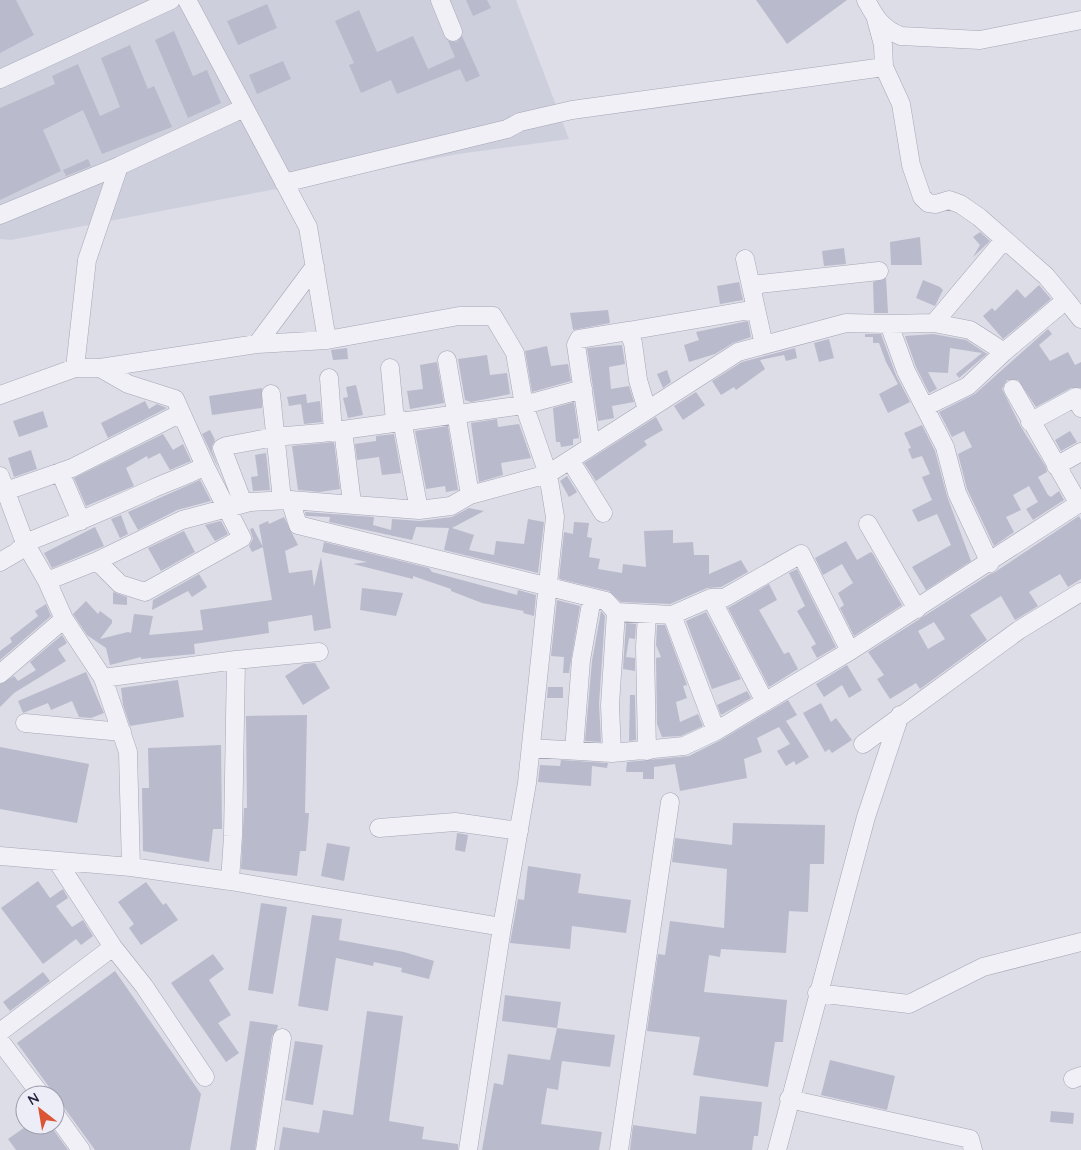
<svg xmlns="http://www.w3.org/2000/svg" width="1081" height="1150" viewBox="0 0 1081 1150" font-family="Quicksand,sans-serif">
<rect width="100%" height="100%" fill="#dddde8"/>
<path fill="#cecfdd" d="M0,0H516L569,139L458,154L11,240L0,239Z"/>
<path fill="#b9bacb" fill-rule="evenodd" d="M0,0H16L34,35L0,53Z
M466,0H487L491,8L473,16Z
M756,0H847L787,44Z
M267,4L277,28L238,45L227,21Z
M359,10L377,52L413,36L428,69L455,57L448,41L457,42L462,36L480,76L466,82L460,69L397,94L391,80L361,93L349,65L354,63L335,21Z
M174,31L193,76L207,70L221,103L188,118L155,40Z
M130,45L148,89L154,86L172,127L102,154L83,110L43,130L61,171L0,200V108L55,84L52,76L78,64L100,116L120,107L101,58Z
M283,61L291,79L257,94L249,75Z
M88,159L91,166L66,176L63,170Z
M980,232L990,241L973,257L980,245L973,237Z
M920,237L922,265H891L890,242Z
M844,248L846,264L824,266L822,251Z
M886,278L888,313H874L873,282Z
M923,280L940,287L943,290L935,306L916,298Z
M739,282L743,300L720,304L717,286Z
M1039,285L1051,299L1003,339L983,316L992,308L995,311L1017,289L1025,298Z
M608,310L610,323L573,330L570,313Z
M748,321L751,337L733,343L715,354L689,362L684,345L699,340L696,332Z
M1048,329L1052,334L1039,345L1050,361L1068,352L1075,365L1081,362V388H1071L1036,407L1018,380H1007L1002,389L1021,427L1046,467L1047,472L1038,477L1048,495L1051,497L1059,491L1064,500L1033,520L1026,509L1038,502L1029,486L1013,495L1021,510L1006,517L1014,532L994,546L967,489L958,454L972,447L964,431L952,437L939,412L975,394Z
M865,334H881L896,375L910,402L888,413L879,394L898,384L886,362L879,343H873V337H865Z
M933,334L966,340L987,354L959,378L956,374L982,353L950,348L948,373L928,372L937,389L929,393L916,367L905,336Z
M829,339L834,358L819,362L814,343Z
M622,345L625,364L609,367L611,389L629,386L634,402L612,406L614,418L598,421L587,348Z
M547,346L551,366L568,364L571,381L532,392L525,351Z
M347,348L348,359L333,360L331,350Z
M795,348L797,358L786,361L784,355L760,360L765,369L736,390L734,387L721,395L712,381L742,362Z
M487,355L490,375L507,373L510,394L471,402L465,400L458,359Z
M437,362L444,403L410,409L407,391L423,389L420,365Z
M667,370L671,382L663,388L657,374Z
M356,385L363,415L348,418L343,398L348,397L346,387Z
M262,388V408L212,415L209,396Z
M696,392L705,405L683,420L674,406Z
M306,394L307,403L320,401L322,422L304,424L301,404L289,406L287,397Z
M145,401L149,409L157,404L167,408L108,438L101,423Z
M574,402L579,438L573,439V445L561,447L560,442H556L553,408Z
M43,411L48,427L19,437L13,421Z
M656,417L663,430L644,441L647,445L596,481L584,463Z
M497,419L498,427L519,424L531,458L501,463L503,475L479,482L471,423Z
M922,425L935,451L947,496L971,561L926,590L912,567L951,545L937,514L918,522L912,510L932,500L922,477L930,474L922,456L912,459L908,449L911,448L904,433Z
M448,426L458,490L446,492L445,486L426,489L415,431Z
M210,430L215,440L212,446V451L219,470L202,434Z
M1070,431L1077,442L1061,451L1055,440Z
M163,434L173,450L183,444L191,461L170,470L160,453L148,459L147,456L126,468L134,486L86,506L74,478Z
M394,434L401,473L382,475L379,457L357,460L355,444L376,441V436Z
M334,442L340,489L320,492L298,490L292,446Z
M31,450L37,469L14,477L8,458Z
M266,453L270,490L253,491L251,477L258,476L255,455Z
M567,476L577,492L569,497L560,481Z
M200,480L211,501L177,510L138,530L128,512Z
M469,508L484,511L452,528L474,535L469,550L494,555L496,541L524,544L528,519L544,522L538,573L444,550L449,528L416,527L412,540L329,522L330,517L306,516L305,512L374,517L373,525L391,530L392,519L420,521L452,517Z
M121,515L128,534L120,538L111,519Z
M1079,516L1081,520V579L1068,587L1060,574L1029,592L1038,606L1015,620L1001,596L970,615L987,640L920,689L916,683L890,699L877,679L884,675L868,652L990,574L995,572ZM934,622L945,639L928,649L918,631Z
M284,517L298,545L285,551L289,573L312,570L314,587L321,557L331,628L314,631L312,615L268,622L269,633L194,644L195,654L141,659V657L110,665L106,648L87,635L73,614L86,601L98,614L100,611L112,620V623L100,639L128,632L131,633L134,614L153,616L149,635L203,630L200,610L272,600L259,525L268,521L269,524Z
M221,521L228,534L215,541L205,525Z
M574,522L589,523L587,537L592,538L589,557L600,559L598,569L622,573L623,564L646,567L644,531L673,530V543L693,542L694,555H709V574L741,560L748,572L721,587L707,588L670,604L621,602L609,591L559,579L564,532L573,534Z
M95,527L104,546L52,568L44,553Z
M253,528L263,547L252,552L249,546L253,539L250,529Z
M184,531L195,552L161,571L148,548Z
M846,541L857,560L871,552L873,554L902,605L854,636L840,608L844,605L838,593L853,583L842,564L823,575L815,558Z
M324,542L429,568L432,572L517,595L518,590L536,595L534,616L523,613L524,611L482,603L451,591V589L413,576V579L353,564L367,562L322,552Z
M797,569L836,647L817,658L811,647L816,644L797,611L805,606L789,573Z
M199,574L207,587L192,597L188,591L152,610L153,600Z
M769,584L777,600L759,610L784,654L789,652L798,669L769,687L728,608Z
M362,588L403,593L396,616L360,610Z
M113,592L127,597V605L113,604Z
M557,600L580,606L569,673H563L564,657L551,656Z
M46,604L51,616L0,660V651L12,642L10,638L38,616L35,611Z
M601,611L605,616L599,704L601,742L585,741L592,661Z
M706,612L741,679L712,689L686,621Z
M626,623L636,624L635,639L629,638L626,657L635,658V671L623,669Z
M657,625H665L687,685L683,686L687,698L676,702L680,722L698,714L703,726L681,736L662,737L657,724L656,658L661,657L656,645Z
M62,635L67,643L58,649L66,661L14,693L0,707V684L14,676L18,681L36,670L30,662Z
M315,663L330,688L303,705L285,676L304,664Z
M847,665L862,690L849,698L842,685L824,697L816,684Z
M86,672L104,713L91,718L79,717L72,701L51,710L48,703L23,713L18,701Z
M178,680L184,717L130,726L123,705L121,688Z
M548,687H563V698H547Z
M747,691L751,698L721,715L717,705Z
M630,695H635L636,740L629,741Z
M788,700L797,715L786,721L809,757L796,765L794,761L786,766L777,751L790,744L779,727L757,738L762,752L744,759L747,778L680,791L675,764L654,767V779H643V772H626L627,762L689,756L721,740Z
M821,703L831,722L836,718L852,740L832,753L829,749L825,752L803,713Z
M307,715L305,813H309L306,851H300L297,876L241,869L244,808H247L246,716Z
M221,745L222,829H213L209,862L143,851L142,788H149L148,748Z
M0,747L89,764L77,823L0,809Z
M561,760L608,763L607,768L592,766L591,786L538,782L540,765L560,766Z
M733,823L825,825L824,864H810L808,912L789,911L786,953L721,949L720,957L709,955L704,992L787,1000L783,1042H775L768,1087L693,1075L700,1037L647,1031L658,954L665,955L670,921L724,928L727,869L672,862L675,838L732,845Z
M457,833L468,835L465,852L455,850Z
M327,843L350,847L344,881L321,876Z
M528,866L581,874L578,893L631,900L626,933L572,926L570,949L510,943L518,899L524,900Z
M38,881L50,898L63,889L68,898L56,906L72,927L83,920L93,936L81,945L76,939L43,964L1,908Z
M146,882L163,905L166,903L178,920L141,945L129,928L134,924L118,902Z
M261,903L287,907L273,994L248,990Z
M312,915L342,919L339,940L404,952L434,961L429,979L401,972L402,968L374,962L373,966L336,958L328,1011L298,1006Z
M213,954L224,969L209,980L231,1015L218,1023L239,1053L226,1062L171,983Z
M115,971L201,1094L190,1150H95L17,1043Z
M43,972L50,981L10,1011L3,1002Z
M505,995L561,1002L557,1028L502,1021Z
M367,1011L403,1016L389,1121L424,1127L422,1139L458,1144V1150H279L283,1127L319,1133L323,1110L353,1115Z
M250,1021L278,1025L277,1029L272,1036L255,1150H230Z
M557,1028L615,1035L610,1067L562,1061L558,1090L547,1088L541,1124L602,1132L599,1150H482L494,1083L503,1085L508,1054L550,1060Z
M295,1041L323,1045L313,1105L285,1100Z
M830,1060L895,1076L887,1110L821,1095Z
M700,1096L762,1102L758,1136H754L752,1150H630L633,1125L696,1134Z
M1051,1111L1074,1113L1073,1124L1050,1122Z
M28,1125H50L68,1150H16L8,1139Z"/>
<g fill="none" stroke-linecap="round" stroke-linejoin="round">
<defs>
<path id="minor" d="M187,0L308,227L327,340
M440,0L453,32
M866,0C875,17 882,29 901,36L980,40L1081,20
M876,19L883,45L884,67L901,104L911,165L922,197L928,203L936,204L949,200L960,204L979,217L1046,276L1066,300
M0,79L171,0
M284,183L507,129L520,122L572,110L884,67
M0,215L119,166L244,108
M745,259L764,345
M751,285L879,271
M934,323L1004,240
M889,324L906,371L945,447L957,493L990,563
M628,331L756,309
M257,344L315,266
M447,360L470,495
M75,368L87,260L119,166
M390,368L395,421
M329,378L333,431
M1013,389L1079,504
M271,394L282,500
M0,395L75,368H100L257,344L327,340L459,316H493L515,353L524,405L548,474L555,517L527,783L502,927L468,1150
M925,407L968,386L1004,352
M402,420L419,510
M1030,422L1076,397L1081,408
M343,430L352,503
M591,446L576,345L579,339L628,331L633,343L638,380L647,410
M570,460L603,513
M1056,466L1081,452
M60,472L81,521
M0,476L25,543L47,581L64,619L103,678L236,660L319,652
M6,491L72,468L181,413
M290,500L298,525L606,601L616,612L672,615L711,598H724L801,554L850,651
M243,503L222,448L226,446L274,437L321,433L524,405L583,389
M868,524L917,609
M97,561L120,584L145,592L242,538L205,466L175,399L128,384L100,368
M0,562L17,552L25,543C68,526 111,508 152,489C170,481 188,475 205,466
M47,581L97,561L182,520L250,502L290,500L419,510L451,506L470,495L548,474L738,352L846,323L889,324L934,323L970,330L1004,352L1066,300L1081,319
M711,598L765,702
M672,615L716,731
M0,674L64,619
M103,678L128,752L131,867
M25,723L122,732
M863,744L1019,630L1081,592
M531,748L612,753L684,746L716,731L850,651L1081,502
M574,750L581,660L592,598
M647,751L645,647L647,615
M612,753L610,705L616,612
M379,828L455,822L519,831
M0,856L131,867L230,881L502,927
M57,861L113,947L144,986L205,1077
M230,881L233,836L236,660
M817,993L909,1004L983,967L1081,942
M0,1032L113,947
M0,1041L41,1095
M1073,1079L1081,1076
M789,1099L970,1139L973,1150
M55,1114L81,1150
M265,1150L282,1038
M619,1150L670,802
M777,1150L866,817L900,715"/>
</defs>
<use href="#minor" stroke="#a6a6b6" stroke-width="19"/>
<use href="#minor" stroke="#f0f0f6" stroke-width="18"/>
</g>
<g transform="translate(40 1110) rotate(329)"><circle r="24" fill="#ecedf6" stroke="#9c9dad"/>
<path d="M0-4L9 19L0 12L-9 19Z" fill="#db5434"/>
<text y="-8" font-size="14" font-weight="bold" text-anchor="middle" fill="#252540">N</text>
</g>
</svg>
